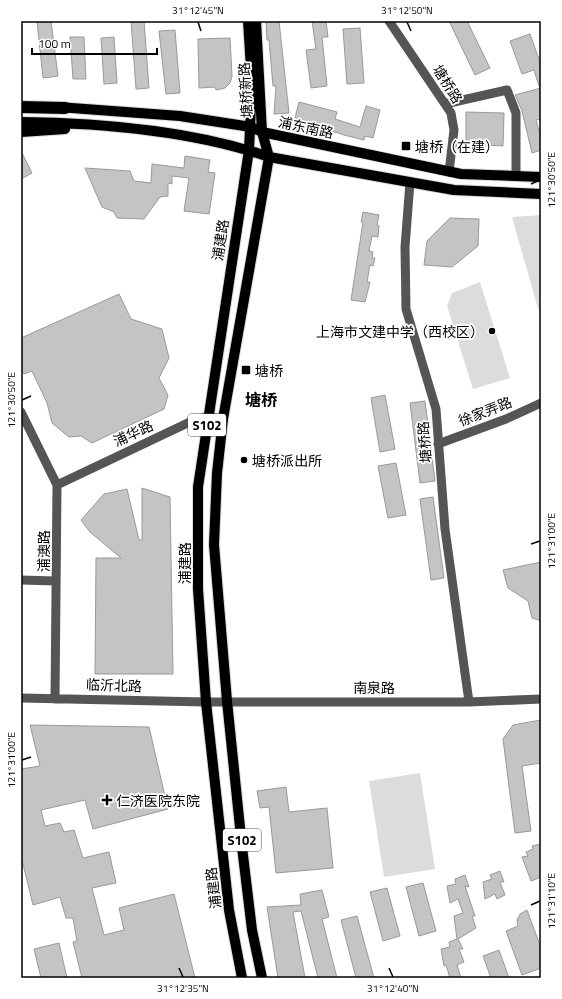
<svg xmlns="http://www.w3.org/2000/svg" width="562" height="999" viewBox="0 0 562 999" font-family="'Titillium Web','Noto Sans SC',sans-serif">
<rect width="100%" height="100%" fill="#fff"/>
<path fill="#dcdcdc" d="M541,215V319L512,217Z
M480,282L510,378L473,389L447,306L452,293Z
M420,773L435,869L384,877L369,781Z"/>
<path fill="#c4c4c4" stroke="#999" d="M37,21H51L58,76L43,78Z
M131,21H144L149,88L136,89Z
M266,21H279L289,113L274,114L276,86H273L269,40H267Z
M312,21H326L328,37H322L327,86L311,88L306,50L316,49Z
M449,21H467L490,68L475,75Z
M360,28L364,83L347,84L343,29Z
M175,30L180,93L166,94L159,31Z
M530,34L541,65V86H539L534,70L522,74L510,41Z
M70,37H84L86,79H73Z
M114,37L117,83L104,84L101,38Z
M230,38L232,76L230,83L225,88L216,90L215,87L199,88L198,39Z
M541,88V119L536,120L541,138V150L532,153L522,111L515,95Z
M299,102L337,112L335,119L360,127L366,106L380,110L373,138L365,136L364,140L344,135L319,127L320,125L295,118Z
M466,112L504,113L503,146L466,144Z
M21,151L32,173L21,179Z
M185,156L210,160L208,172L215,173L209,214L184,211L189,178L172,176V184L168,183V196L160,197L144,219L117,218L114,212L102,207L85,168L130,171L134,181L151,183L152,164L184,168Z
M363,212L379,215L377,225L379,226L378,237L372,236L369,251L373,252L372,258H375L373,266L370,265L367,282H370L365,302L351,300L363,222H361Z
M450,218L479,219L478,246L452,267L424,265L427,241Z
M119,294L131,319L162,329L169,358L159,378L168,395L164,409L92,443L81,436L69,437L52,423L47,403L32,371L24,374L21,368V338Z
M385,395L395,449L380,452L371,398Z
M425,401L435,481L420,483L410,403Z
M396,463L406,515L388,518L378,466Z
M142,488L170,497L173,674H95L96,558H121L90,532L81,520L104,494L127,489L139,540H142Z
M433,497L444,578L431,580L420,499Z
M541,562V621L532,618L528,601L508,588L503,570Z
M541,720V763L522,766L531,831L515,833L503,739L513,725Z
M30,725L149,727L168,809L93,829L85,800L41,810L45,826L60,823L64,832L74,830L83,858L109,852L116,883L92,888L104,935L124,930L119,908L174,894L195,978H82L73,942L77,941L73,918H66L60,897L33,905L21,856V769L40,766Z
M286,787L289,812L327,808L333,868L276,873L269,807L260,808L257,791Z
M541,844V877L531,881L522,857L528,856L526,852L533,849L532,846Z
M500,871L504,882H500L505,895L497,899L495,894L485,899L483,882L492,879L490,875Z
M465,875L469,887L465,886L475,916H472L476,928L458,939L463,949H459L464,962L457,965L461,978H450L446,965L444,966L441,949L450,947L449,942L457,939L454,916L463,913L458,899L450,903L447,886L456,884L455,879Z
M423,883L436,931L419,936L406,887Z
M387,888L400,936L383,941L370,892Z
M322,890L329,917L322,919L337,978H318L301,911L293,912L305,978H278L267,907L301,905L300,894Z
M527,910L541,948V968L522,975L506,931L518,926L517,920L520,914Z
M357,916L374,978H356L341,920Z
M59,943L67,978H41L34,949Z
M499,950L509,978H491L483,956Z"/>
<g fill="none" stroke-linecap="round" stroke-linejoin="round">
<defs>
<path id="major" d="M256,21L262,132L269,157L223,419L217,473L214,545L227,701L242,847L252,930L262,978
M58,107L180,116L251,127L262,132L461,174L541,177
M21,122C100,123 194,131 269,157L454,190L541,194
M21,132L65,129
M242,978L229,910L206,702L198,589V487L249,150L252,85L248,21"/>
<path id="highway" d="M21,107L65,108"/>
</defs>
<use href="#major" stroke="#dbdbdb" stroke-width="12"/>
<use href="#highway" stroke="#dbdbdb" stroke-width="14"/>
<path stroke="#555" stroke-width="9" d="M389,21L451,113L454,130L449,172
M445,104L507,90L516,113V176
M410,182L405,247L406,309L436,409L445,529L469,702
M21,412L57,485L55,699
M438,444L506,419L541,403
M57,485L194,420L208,417L223,419
M21,580L56,581
M21,698L206,702H469L541,699"/>
<use href="#major" stroke="#000" stroke-width="10"/>
<use href="#highway" stroke="#000" stroke-width="12"/>
</g>
<path fill="none" stroke="#000" stroke-width="1.5" d="M198,22L201,31M407,22L411,31M531,184L540,180M22,400L31,396M531,544L540,541M22,760L31,757M531,905L540,901M179,968L183,977M389,968L393,977"/>
<g fill="#000" stroke="#fff" stroke-width="1.5">
<rect x="401" y="141" width="10" height="10" rx="2"/>
<circle cx="492" cy="331" r="4"/>
<rect x="241" y="365" width="10" height="10" rx="2"/>
<circle cx="244" cy="460" r="4"/>
<path d="M105 794h4v4h4v4h-4v4h-4v-4h-4v-4h4z"/>
</g>
<g text-anchor="middle" dominant-baseline="central" stroke-width="3.5" stroke-linejoin="round" paint-order="stroke">
<g fill="#fff" stroke="#4c4c4c" stroke-width="1">
<rect x="188" y="414" width="38" height="22" rx="3"/>
<rect x="223" y="829" width="38" height="22" rx="3"/>
</g>
<g font-size="13" font-weight="bold" fill="#000">
<text x="207" y="425">S102</text>
<text x="242" y="840">S102</text>
</g>
<g font-size="14" fill="#000" stroke="#fff">
<text transform="translate(448 84) rotate(58)">塘桥路</text>
<text transform="translate(245 90) rotate(-93)">塘桥新路</text>
<text transform="translate(306 127) rotate(12)">浦东南路</text>
<text transform="translate(220 240) rotate(-81)">浦建路</text>
<text transform="translate(485 411) rotate(-21)">徐家弄路</text>
<text transform="translate(133 433) rotate(-25)">浦华路</text>
<text transform="translate(424 442) rotate(-94)">塘桥路</text>
<text transform="translate(43 551) rotate(-90)">浦澳路</text>
<text transform="translate(184 563) rotate(-90)">浦建路</text>
<text transform="translate(114 685) rotate(2)">临沂北路</text>
<text x="374" y="687">南泉路</text>
<text transform="translate(213 888) rotate(-97)">浦建路</text>
</g>
<g font-size="14" fill="#000" stroke="#fff" text-anchor="start">
<text x="415" y="146">塘桥（在建）</text>
<text x="484" y="331" text-anchor="end">上海市文建中学（西校区）</text>
<text x="255" y="370">塘桥</text>
<text x="252" y="460">塘桥派出所</text>
<text x="116" y="800">仁济医院东院</text>
</g>
<g font-size="16" font-weight="bold" fill="#000" stroke="#fff">
<text x="261" y="400">塘桥</text>
</g>
</g>
<rect width="562" height="999" fill="none" stroke="#ffffff" stroke-width="44"/>
<path d="M32 48v6h125v-6" fill="none" stroke="#000000" stroke-width="2"/>
<text x="38" y="48" font-size="12" fill="#000000" stroke="#ffffff" stroke-width="3" paint-order="stroke">100 m</text>
<rect x="22" y="22" width="518" height="955" fill="none" stroke="#000" stroke-width="1.5"/>
<g font-size="10" text-anchor="middle" fill="#000">
<text x="198" y="14">31°12'45"N</text>
<text x="407" y="14">31°12'50"N</text>
<text transform="translate(551 180) rotate(-90)" y="4">121°30'50"E</text>
<text transform="translate(11 400) rotate(-90)" y="4">121°30'50"E</text>
<text transform="translate(551 541) rotate(-90)" y="4">121°31'00"E</text>
<text transform="translate(11 760) rotate(-90)" y="4">121°31'00"E</text>
<text transform="translate(551 901) rotate(-90)" y="4">121°31'10"E</text>
<text x="183" y="992">31°12'35"N</text>
<text x="393" y="992">31°12'40"N</text>
</g>
</svg>
